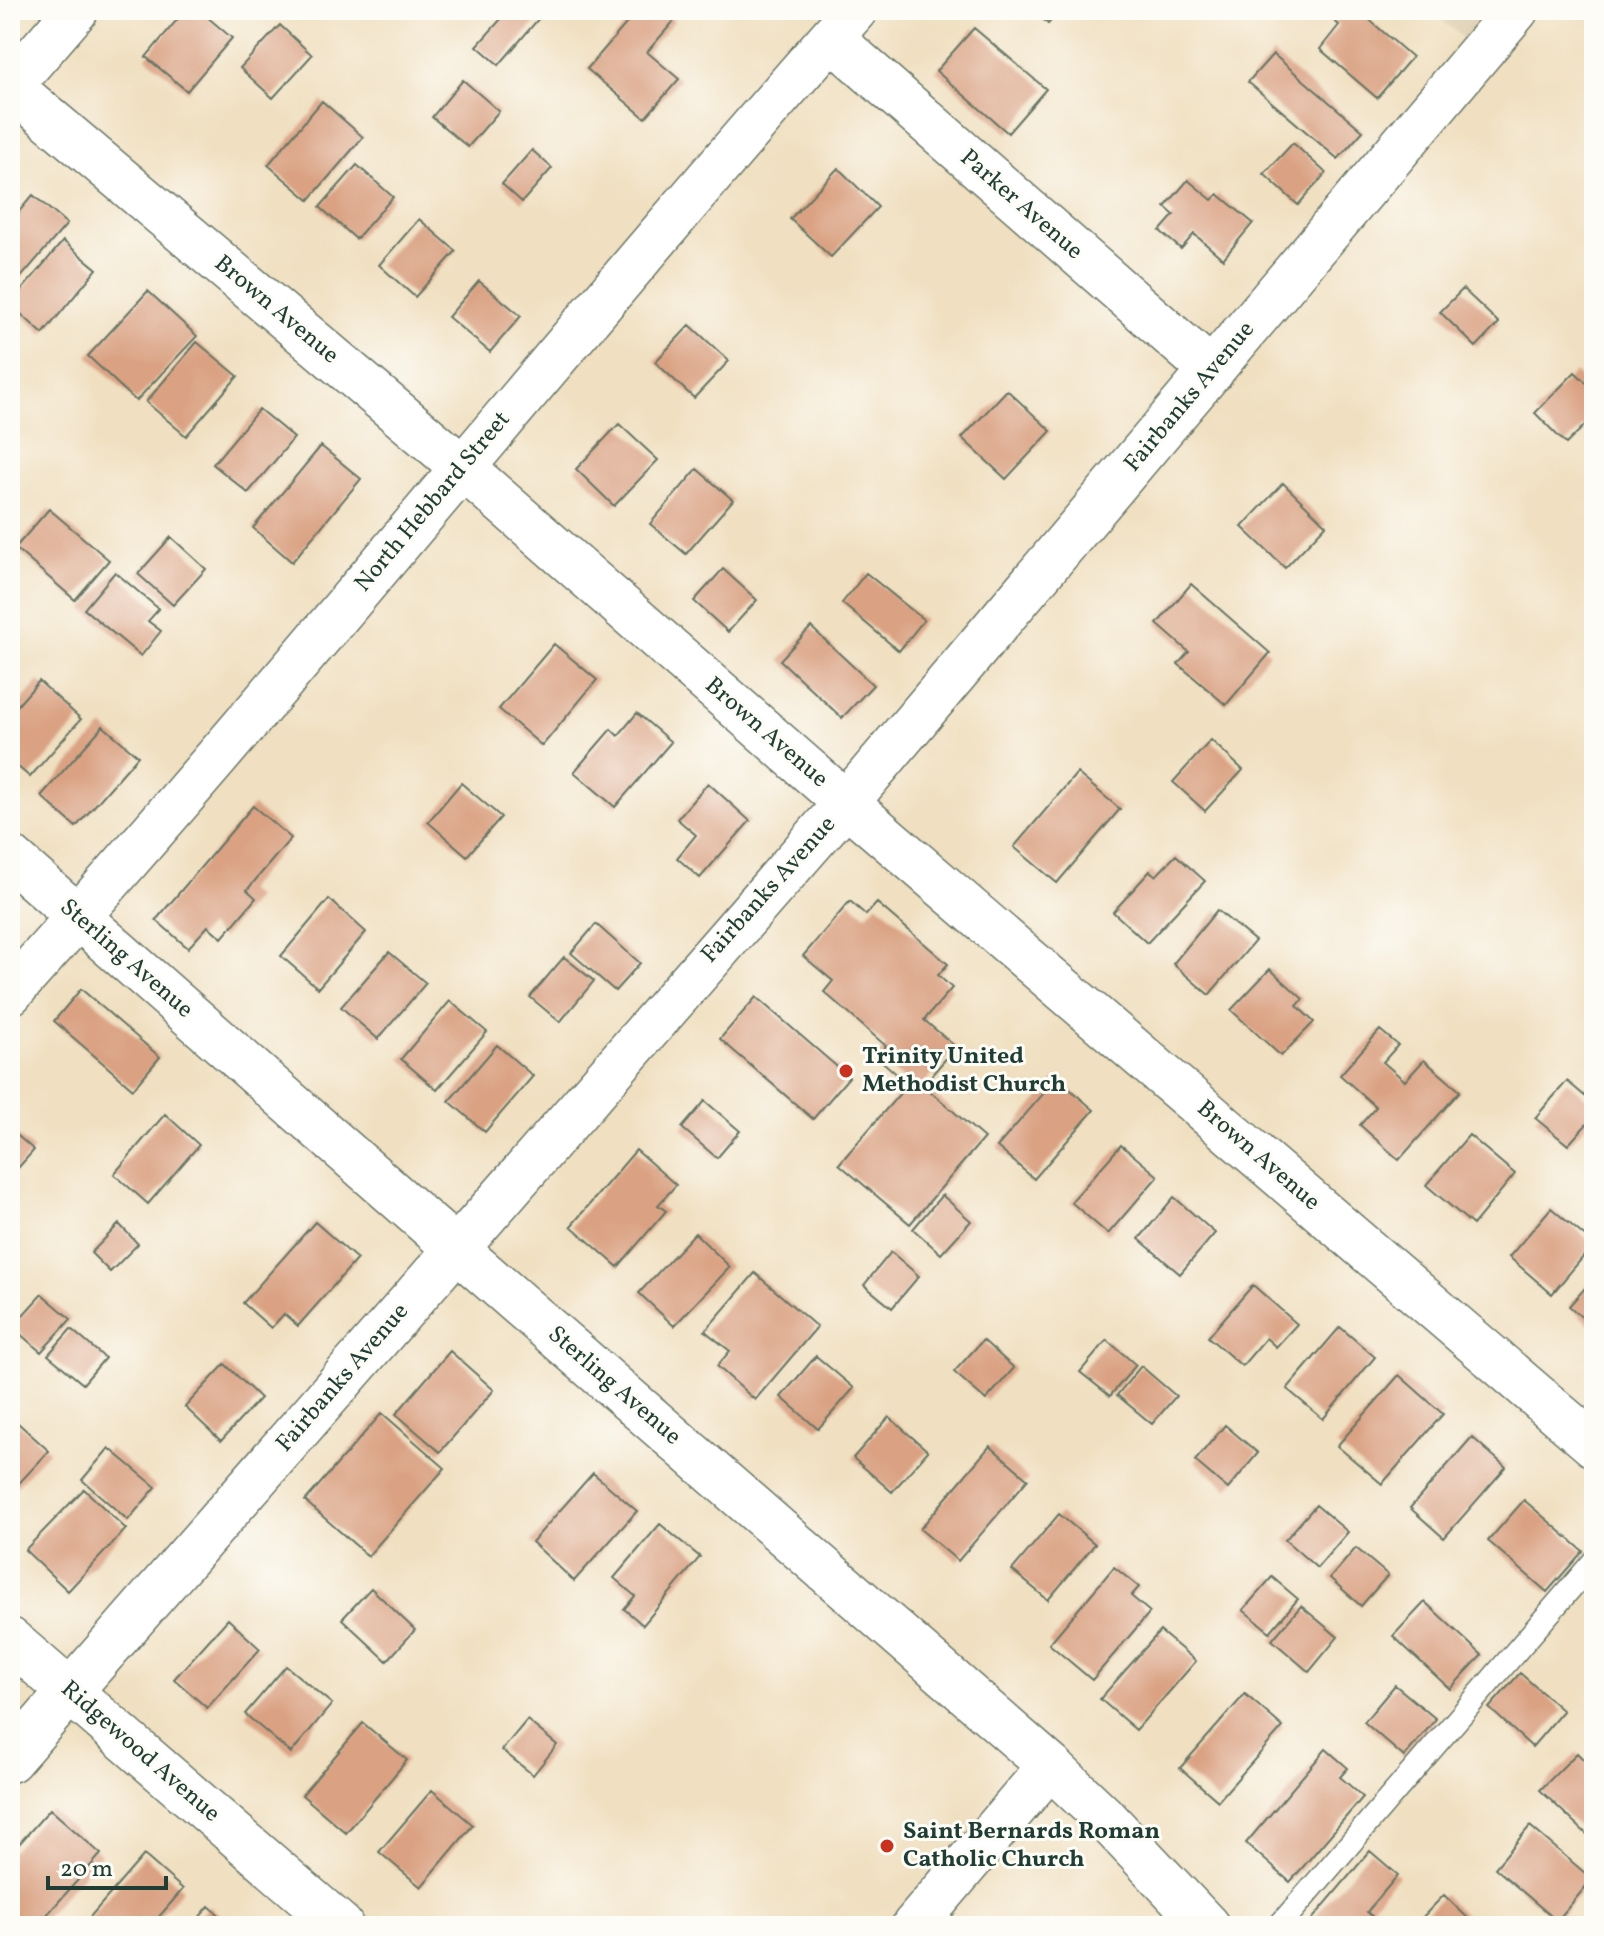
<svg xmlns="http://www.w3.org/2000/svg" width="1604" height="1936" viewBox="0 0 1604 1936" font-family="Vollkorn,serif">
<rect width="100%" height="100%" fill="#fdfcf7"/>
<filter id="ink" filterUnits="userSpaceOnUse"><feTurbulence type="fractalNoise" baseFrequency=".0125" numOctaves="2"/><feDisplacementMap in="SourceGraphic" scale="16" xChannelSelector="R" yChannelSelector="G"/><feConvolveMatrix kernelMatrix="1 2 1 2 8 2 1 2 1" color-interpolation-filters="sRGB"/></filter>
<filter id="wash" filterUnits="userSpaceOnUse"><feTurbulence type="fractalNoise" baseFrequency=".006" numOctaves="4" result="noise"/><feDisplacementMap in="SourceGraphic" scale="32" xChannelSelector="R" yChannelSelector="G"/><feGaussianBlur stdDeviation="1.8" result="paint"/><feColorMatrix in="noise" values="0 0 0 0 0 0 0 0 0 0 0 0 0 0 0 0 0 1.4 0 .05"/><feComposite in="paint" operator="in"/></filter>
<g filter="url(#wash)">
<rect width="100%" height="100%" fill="#f0dfc0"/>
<path fill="#decfb2" d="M1430,10H1514L1478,51Z"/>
<g id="blocks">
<path fill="#daa283" d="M185,10H199L232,38L187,91L146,57Z
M509,10H546L499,65L477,46Z
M638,10H662L674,21L647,52L679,79L645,118L587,69Z
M1034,10H1061L1048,24Z
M1321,10H1358L1412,57L1377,98L1320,49L1339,25Z
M280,25L312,55L273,98L240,68Z
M974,28L1046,89L1008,133L936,71Z
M1273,54L1363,131L1338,159L1248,82Z
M463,80L499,111L468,147L432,117Z
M322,101L363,137L309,200L268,165Z
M1293,143L1326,173L1298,205L1264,174Z
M532,150L552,168L522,202L502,184Z
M357,165L393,197L356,239L320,207Z
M838,168L878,207L831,257L790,219Z
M1188,180L1212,200L1218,194L1253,223L1223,259L1194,234L1181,249L1160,231L1174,215L1165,207Z
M33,195L67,224L10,290V222Z
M419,219L456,251L415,297L379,265Z
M63,241L97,269L43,334L10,304Z
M479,281L521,316L490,352L448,317Z
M1463,289L1499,323L1476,347L1440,312Z
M148,291L197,336L136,401L88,356Z
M690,325L729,361L694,398L655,362Z
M197,342L238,376L186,436L146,402Z
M1575,372L1594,390V416L1566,444L1535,413Z
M1007,390L1051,431L1006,479L962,438Z
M259,409L294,438L248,493L213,464Z
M619,424L658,460L614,506L576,469Z
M321,446L361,479L292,562L253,528Z
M697,469L733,500L686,554L650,524Z
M1283,483L1326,525L1285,568L1242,527Z
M49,509L109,560L75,600L15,548Z
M171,537L206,569L173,605L138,574Z
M723,569L757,600L728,632L694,601Z
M115,572L159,609L148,621L161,631L141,656L84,609Z
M866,573L924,620L899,651L842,603Z
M1191,584L1270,653L1226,705L1178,664L1189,652L1157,624Z
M811,627L873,685L842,718L780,660Z
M554,644L597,680L542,746L499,709Z
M39,681L81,719L30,777L10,760V714Z
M637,713L671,742L615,807L574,772L611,729L618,736Z
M103,726L138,756L76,827L41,796Z
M1211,740L1243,770L1205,811L1173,782Z
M1077,773L1120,809L1057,883L1014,847Z
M461,783L501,817L467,856L428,822Z
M708,783L750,821L700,878L677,858L696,835L677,819Z
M253,806L291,838L247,890L256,898L222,938L208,926L188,948L156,920Z
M1176,855L1205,881L1147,943L1113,912L1150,871L1156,876Z
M329,899L366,932L318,988L281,956Z
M850,901L866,915L877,903L948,964L938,975L952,988L924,1020L956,1047L923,1085L984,1138L910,1224L839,1164L908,1084L877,1057L886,1046L824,992L833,981L803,956Z
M1217,910L1255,941L1209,995L1173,964Z
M596,924L640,963L615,991L571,953Z
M389,952L426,983L378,1039L341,1007Z
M564,957L594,981L560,1022L530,997Z
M1270,969L1303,999L1297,1006L1314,1022L1281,1056L1231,1010Z
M81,989L160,1057L133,1089L54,1021Z
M756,997L849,1077L813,1119L720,1039Z
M450,1001L487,1032L437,1090L401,1059Z
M1380,1030L1398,1045L1383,1062L1405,1081L1424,1060L1460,1091L1399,1160L1360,1125L1376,1107L1340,1075Z
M497,1045L533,1076L485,1132L449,1101Z
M1057,1078L1094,1110L1034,1179L997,1147Z
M1567,1081L1594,1104V1116L1568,1145L1535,1118Z
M705,1101L740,1131L717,1158L682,1128Z
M165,1114L199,1145L148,1204L114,1174Z
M10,1129L34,1150L10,1177Z
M1469,1135L1515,1174L1473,1225L1426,1185Z
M1121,1145L1158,1176L1108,1234L1071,1202Z
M636,1150L676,1185L658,1205L666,1211L618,1267L571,1226Z
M942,1195L971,1221L941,1254L913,1229Z
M1174,1197L1215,1233L1180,1274L1139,1239Z
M1551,1208L1594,1244L1552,1294L1509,1257Z
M315,1222L357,1259L298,1326L284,1314L271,1328L243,1303Z
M119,1224L138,1244L110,1272L91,1253Z
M695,1233L730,1267L674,1326L639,1293Z
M891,1252L919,1276L892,1308L864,1285Z
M755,1273L817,1327L755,1400L717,1366L730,1351L705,1331Z
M1594,1278V1328L1569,1306Z
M1253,1285L1297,1324L1276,1347L1266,1338L1242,1366L1208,1337Z
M42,1294L71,1319L41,1352L12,1327Z
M1340,1327L1375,1357L1323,1419L1287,1389Z
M71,1329L105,1358L83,1384L48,1355Z
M983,1340L1014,1368L986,1400L954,1372Z
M1107,1340L1136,1365L1110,1396L1080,1372Z
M450,1351L494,1390L440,1452L396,1414Z
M816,1356L854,1388L818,1429L781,1397Z
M225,1364L260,1398L221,1441L185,1407Z
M1141,1366L1176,1396L1152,1424L1117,1395Z
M1399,1375L1443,1414L1382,1484L1337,1446Z
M382,1413L445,1468L368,1556L305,1501Z
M889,1417L928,1451L892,1492L853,1458Z
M18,1423L49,1451L10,1493V1431Z
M1225,1425L1258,1453L1228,1489L1195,1461Z
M1472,1437L1506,1467L1444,1538L1410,1508Z
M990,1446L1028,1479L958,1561L920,1529Z
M109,1448L156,1487L128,1520L82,1480Z
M593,1473L637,1511L574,1581L532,1542Z
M84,1489L126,1529L68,1591L25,1550Z
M1524,1500L1583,1551L1547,1592L1488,1541Z
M1316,1505L1348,1532L1317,1568L1285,1540Z
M1059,1514L1095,1544L1048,1600L1012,1570Z
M660,1524L700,1557L643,1625L624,1609L635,1596L614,1578Z
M1356,1548L1388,1575L1361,1606L1330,1578Z
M1114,1567L1139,1587L1131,1596L1150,1612L1092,1680L1049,1644Z
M1272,1577L1298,1599L1270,1632L1243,1610Z
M371,1588L415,1630L387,1661L342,1619Z
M1425,1602L1482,1655L1450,1689L1393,1636Z
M1301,1606L1338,1637L1309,1672L1272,1640Z
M228,1619L260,1649L207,1708L174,1679Z
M1160,1631L1196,1661L1136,1730L1100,1699Z
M286,1666L332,1704L291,1753L245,1714Z
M1520,1673L1563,1711L1532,1747L1489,1708Z
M1395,1685L1436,1719L1404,1757L1364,1722Z
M1245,1694L1283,1727L1218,1801L1180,1768Z
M527,1720L557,1745L533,1775L502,1750Z
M363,1723L407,1760L346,1833L302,1795Z
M1326,1749L1348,1768L1340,1777L1363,1797L1290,1882L1246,1843Z
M1577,1753L1594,1770V1841L1540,1790Z
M432,1790L473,1825L421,1887L379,1852Z
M50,1809L101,1854L37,1926H10V1854Z
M1530,1826L1592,1879L1557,1921L1495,1868Z
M1370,1851L1398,1875L1367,1912L1380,1923L1378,1926H1313L1309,1923Z
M144,1855L183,1889L151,1926H82Z
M1444,1895L1476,1926H1414Z
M209,1906L232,1926H192Z"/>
</g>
</g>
<g filter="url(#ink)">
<use href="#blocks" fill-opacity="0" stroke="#687665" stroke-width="2"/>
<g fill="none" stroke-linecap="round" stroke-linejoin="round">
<defs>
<path id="service" d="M1279,1926L1594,1561"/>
<path id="minor" d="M831,38L1212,371
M10,86L462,467L846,803L1594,1445
M10,86L76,10
M10,857L455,1248L1050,1766L1110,1823L1207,1926
M10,993C299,672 569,333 855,10
M10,1640L341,1926
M10,1760L846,803L1516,10
M914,1926L1050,1766"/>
</defs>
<use href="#service" stroke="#687665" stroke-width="25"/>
<use href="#minor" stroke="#687665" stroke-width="47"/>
<use href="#service" stroke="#fff" stroke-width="22"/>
<use href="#minor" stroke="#fff" stroke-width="44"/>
</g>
</g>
<g fill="#c8321e" stroke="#fdfcf7" stroke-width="3">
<circle cx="846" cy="1071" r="8"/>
<circle cx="887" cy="1846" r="8"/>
</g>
<g text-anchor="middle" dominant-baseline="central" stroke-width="6" stroke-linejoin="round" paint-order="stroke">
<g font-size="24" fill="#1f3d34" stroke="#fdfcf7">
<text transform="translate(1021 205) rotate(41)">Parker Avenue</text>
<text transform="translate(276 310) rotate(40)">Brown Avenue</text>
<text transform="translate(1190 397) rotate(-50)">Fairbanks Avenue</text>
<text transform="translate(433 502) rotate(-50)">North Hebbard Street</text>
<text transform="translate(766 733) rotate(41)">Brown Avenue</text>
<text transform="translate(769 890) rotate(-48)">Fairbanks Avenue</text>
<text transform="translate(126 959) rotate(41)">Sterling Avenue</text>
<text transform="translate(1258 1156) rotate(41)">Brown Avenue</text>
<text transform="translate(343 1378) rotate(-49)">Fairbanks Avenue</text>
<text transform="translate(614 1386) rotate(41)">Sterling Avenue</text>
<text transform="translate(140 1752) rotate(41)">Ridgewood Avenue</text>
</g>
<g font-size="24" font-weight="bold" fill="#1f3d34" stroke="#fdfcf7" text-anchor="start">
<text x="862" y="1057">Trinity United<tspan x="862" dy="28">Methodist Church</tspan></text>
<text x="903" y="1832">Saint Bernards Roman<tspan x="903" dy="28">Catholic Church</tspan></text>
</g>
</g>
<rect width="1604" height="1936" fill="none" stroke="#fdfcf7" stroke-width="40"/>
<path d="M48 1876v12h118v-12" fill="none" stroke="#1f3d34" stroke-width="4"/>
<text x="60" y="1876" font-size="24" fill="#1f3d34" stroke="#fdfcf7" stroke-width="6" paint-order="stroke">20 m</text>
</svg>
